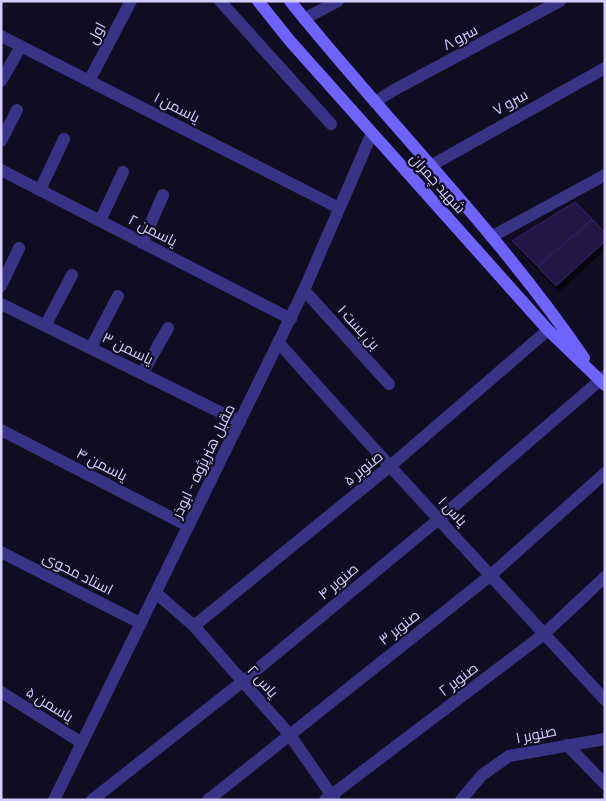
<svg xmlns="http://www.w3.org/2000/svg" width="606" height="801" viewBox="0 0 606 801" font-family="Manrope,Cairo,sans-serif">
<defs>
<filter id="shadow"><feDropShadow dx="3" dy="5.5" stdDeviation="0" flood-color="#0009"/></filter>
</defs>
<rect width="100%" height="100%" fill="#100c22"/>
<path fill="#211745" stroke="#382772" filter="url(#shadow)" d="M575,202L592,219L537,266L512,241Z
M593,220L605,233V241L556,286L538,267Z"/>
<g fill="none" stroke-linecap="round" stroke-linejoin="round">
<path stroke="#393385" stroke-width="12" d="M220,1L331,124
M304,19L338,1
M1,36L339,208
M1,81L21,46
M89,81L131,1
M375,102L394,90L560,1
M1,141L17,110
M432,165L605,68
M1,170L291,319
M40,190L64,139
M100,221L123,172
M491,237L605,175
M142,243L163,195
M1,286L19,248
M304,290L389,384
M1,304L240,422
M45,326L72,275
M279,343C386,464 496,581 605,700
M91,348L118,296
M142,374L168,328
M1,430L188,526
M1,552L140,623
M156,593L194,626L289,734L335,800
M194,626L389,467L548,330
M1,692L82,743
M567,745L605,784
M92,800L242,682L439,519L605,376
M208,800L491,575L605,473
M325,800L544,634L605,577
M461,800L482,775L509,756L605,739"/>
<path stroke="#393385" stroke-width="12" d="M54,800L304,290L372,133"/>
<path stroke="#6d64ff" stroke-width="12" d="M258,1L290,41L548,330L605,385
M290,1C386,121 497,230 584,358"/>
</g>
<g text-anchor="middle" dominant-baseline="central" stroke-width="4.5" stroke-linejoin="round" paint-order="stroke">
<g font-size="15" fill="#d5cdff" stroke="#100c22">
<text transform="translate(96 33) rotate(-62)">اول</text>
<text transform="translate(460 37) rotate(-28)">سرو ۸</text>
<text transform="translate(510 102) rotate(-29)">سرو ۷</text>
<text transform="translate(177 107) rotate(27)">یاسمن ۱</text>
<text transform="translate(438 183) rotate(48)">شهید چمران</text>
<text transform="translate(153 230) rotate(27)">یاسمن ۲</text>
<text transform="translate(359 327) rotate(48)">بن بست ۱</text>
<text transform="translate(128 348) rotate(26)">یاسمن ۳</text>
<text transform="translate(203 461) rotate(-64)">مقبل هنرپژوه - ابوذر</text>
<text transform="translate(102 464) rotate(27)">یاسمن ۴</text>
<text transform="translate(363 468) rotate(-39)">صنوبر ۵</text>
<text transform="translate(453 511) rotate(47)">یاس ۱</text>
<text transform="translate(78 573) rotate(27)">استاد محوی</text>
<text transform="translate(338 581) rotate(-40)">صنوبر ۴</text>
<text transform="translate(399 627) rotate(-38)">صنوبر ۳</text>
<text transform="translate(458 679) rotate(-37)">صنوبر ۲</text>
<text transform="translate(263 681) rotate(48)">یاس ۲</text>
<text transform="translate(50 704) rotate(32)">یاسمن ۵</text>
<text transform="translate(536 734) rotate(-11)">صنوبر ۱</text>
</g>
</g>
<rect width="606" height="801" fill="none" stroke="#d5cdff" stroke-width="5"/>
</svg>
